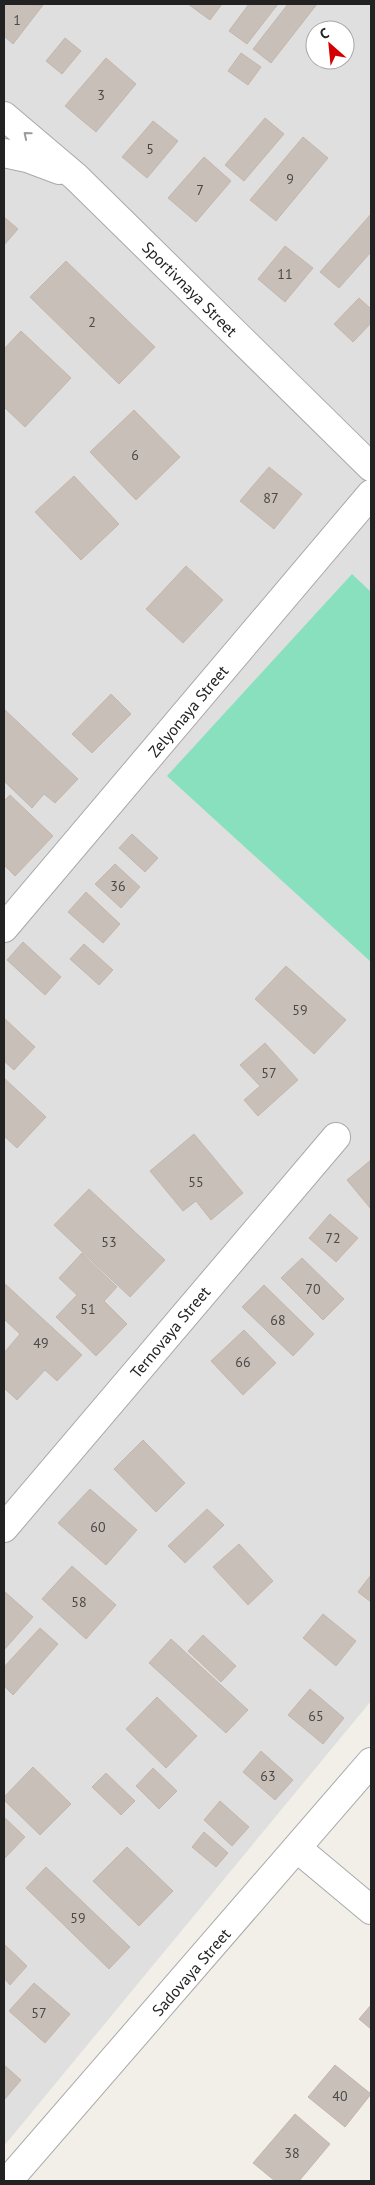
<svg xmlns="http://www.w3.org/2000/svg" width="375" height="2185" viewBox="0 0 375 2185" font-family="'PT Sans',sans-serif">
<rect width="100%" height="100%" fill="#f2efe9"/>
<path fill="#e0dfdf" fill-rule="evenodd" d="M4,4H371V1701L4,2146ZM315,30H345V60H315Z"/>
<path fill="#88e0be" d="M352,574L371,592V962L167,776Z"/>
<path fill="#c7bfb8" stroke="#c4b6ab" d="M4,4L43,5L13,44L4,36Z
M188,4H222L210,20Z
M249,4H278L247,44L229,31Z
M288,4H317L271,63L253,49Z
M65,38L81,51L62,74L46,61Z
M241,53L261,67L248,85L228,71Z
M106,58L136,84L96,132L65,106Z
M265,118L284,134L244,181L225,165Z
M153,121L178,141L147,178L122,157Z
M303,137L328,158L276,221L250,200Z
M204,157L231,181L196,222L168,198Z
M371,214V252L339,288L320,272Z
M4,217L18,229L4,245Z
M285,246L313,268L285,302L258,279Z
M66,261L155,347L119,384L30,297Z
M359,298L371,309V323L353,342L334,324Z
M21,331L71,378L25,427L4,407V349Z
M134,410L180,457L136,500L90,452Z
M269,467L302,494L274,529L240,501Z
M74,476L119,524L81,560L35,512Z
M186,566L223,600L183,643L146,609Z
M111,694L131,714L92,753L72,734Z
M4,709L78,779L55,803L44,794L32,808L4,781Z
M10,795L53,836L15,876L4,865V801Z
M132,834L158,858L145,872L119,848Z
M115,864L140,887L121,908L95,884Z
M86,892L120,924L103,943L68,912Z
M23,942L61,977L45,995L7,960Z
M84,944L113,970L99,985L70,959Z
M286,966L346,1020L314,1054L255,999Z
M4,1018L35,1047L14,1070L4,1061Z
M265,1043L298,1080L258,1116L244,1100L260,1086L240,1065Z
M4,1078L46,1117L17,1148L4,1136Z
M194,1134L243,1193L211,1220L196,1201L183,1211L150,1171Z
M371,1160V1209L347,1180Z
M89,1189L165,1260L130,1297L54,1225Z
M330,1214L358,1238L336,1262L309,1238Z
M82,1253L117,1287L104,1301L127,1324L96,1356L56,1317L77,1295L59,1278Z
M302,1258L344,1299L323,1320L281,1278Z
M4,1283L82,1355L57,1381L45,1370L17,1400L4,1388V1353L20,1334L4,1319Z
M264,1285L314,1334L293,1356L242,1307Z
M244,1330L276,1363L243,1395L211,1361Z
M143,1440L185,1483L156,1512L114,1469Z
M90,1489L137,1530L106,1565L58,1523Z
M207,1509L224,1525L185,1563L168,1546Z
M239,1544L273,1581L248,1605L213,1567Z
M72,1566L116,1605L86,1639L42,1599Z
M371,1575V1602L358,1592Z
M4,1591L33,1617L4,1650Z
M323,1614L356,1641L336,1666L303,1638Z
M40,1628L58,1644L13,1695L4,1686V1667Z
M203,1635L236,1666L221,1682L188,1651Z
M171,1639L248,1710L226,1733L149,1663Z
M310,1689L344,1718L323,1744L288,1715Z
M157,1697L197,1736L166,1768L126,1729Z
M261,1751L293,1780L275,1800L243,1772Z
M33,1767L71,1804L40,1835L4,1800V1797Z
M153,1768L177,1791L159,1809L136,1786Z
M106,1773L135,1801L121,1815L92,1787Z
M220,1801L249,1827L232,1846L204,1820Z
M4,1817L25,1837L4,1859Z
M204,1832L228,1853L216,1867L192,1847Z
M127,1847L173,1891L139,1926L93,1881Z
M46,1867L130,1947L109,1969L26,1888Z
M4,1944L27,1966L10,1985L4,1978Z
M34,1983L70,2014L45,2043L9,2011Z
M371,2005V2029L359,2019Z
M4,2065L21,2080L4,2100Z
M335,2065L371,2094L345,2127L308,2097Z
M295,2114L330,2144L299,2181H275L253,2163Z"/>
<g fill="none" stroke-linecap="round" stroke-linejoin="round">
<defs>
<path id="minor" d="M4,116L76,177L371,467
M4,153L27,158L59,170
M4,928L371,494
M4,1528L336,1137
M298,1849L371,1910
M8,2181L371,1762"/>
</defs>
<use href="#minor" stroke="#a9a9a9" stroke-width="30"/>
<use href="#minor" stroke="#fff" stroke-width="28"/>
</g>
<defs><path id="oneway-chevron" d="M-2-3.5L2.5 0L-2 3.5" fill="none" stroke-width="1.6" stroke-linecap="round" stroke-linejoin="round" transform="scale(1.25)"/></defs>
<use stroke="#9c9c9c" href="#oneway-chevron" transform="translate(27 135) rotate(-140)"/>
<g text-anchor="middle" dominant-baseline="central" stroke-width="4" stroke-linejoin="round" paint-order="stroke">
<g font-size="14" fill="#4b4948">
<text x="17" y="20">1</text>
<text x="101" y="95">3</text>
<text x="150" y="149">5</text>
<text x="290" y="179">9</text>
<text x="200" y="190">7</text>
<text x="285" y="274">11</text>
<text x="92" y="322">2</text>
<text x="135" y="455">6</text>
<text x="271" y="498">87</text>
<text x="118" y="886">36</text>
<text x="300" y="1010">59</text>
<text x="269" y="1073">57</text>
<text x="196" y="1182">55</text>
<text x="333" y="1238">72</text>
<text x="109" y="1242">53</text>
<text x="313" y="1289">70</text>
<text x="88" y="1309">51</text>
<text x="278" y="1320">68</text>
<text x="41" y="1343">49</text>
<text x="243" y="1362">66</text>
<text x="98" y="1527">60</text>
<text x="79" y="1602">58</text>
<text x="316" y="1716">65</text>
<text x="268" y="1776">63</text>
<text x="78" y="1918">59</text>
<text x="39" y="2013">57</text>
<text x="340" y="2096">40</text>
<text x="292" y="2153">38</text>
</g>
<g font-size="16" fill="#222" stroke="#fff">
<text transform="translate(190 289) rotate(45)">Sportivnaya Street</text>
<text transform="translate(188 711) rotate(-50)">Zelyonaya Street</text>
<text transform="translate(170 1332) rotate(-50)">Ternovaya Street</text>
<text transform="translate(191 1972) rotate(-49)">Sadovaya Street</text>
</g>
</g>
<rect width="375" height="2185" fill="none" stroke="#222222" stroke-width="10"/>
<g transform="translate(330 45) rotate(333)"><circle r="24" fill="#ffffff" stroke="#a7a7a7"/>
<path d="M0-4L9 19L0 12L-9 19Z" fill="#d40000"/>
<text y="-8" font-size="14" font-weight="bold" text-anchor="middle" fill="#222222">С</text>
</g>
</svg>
